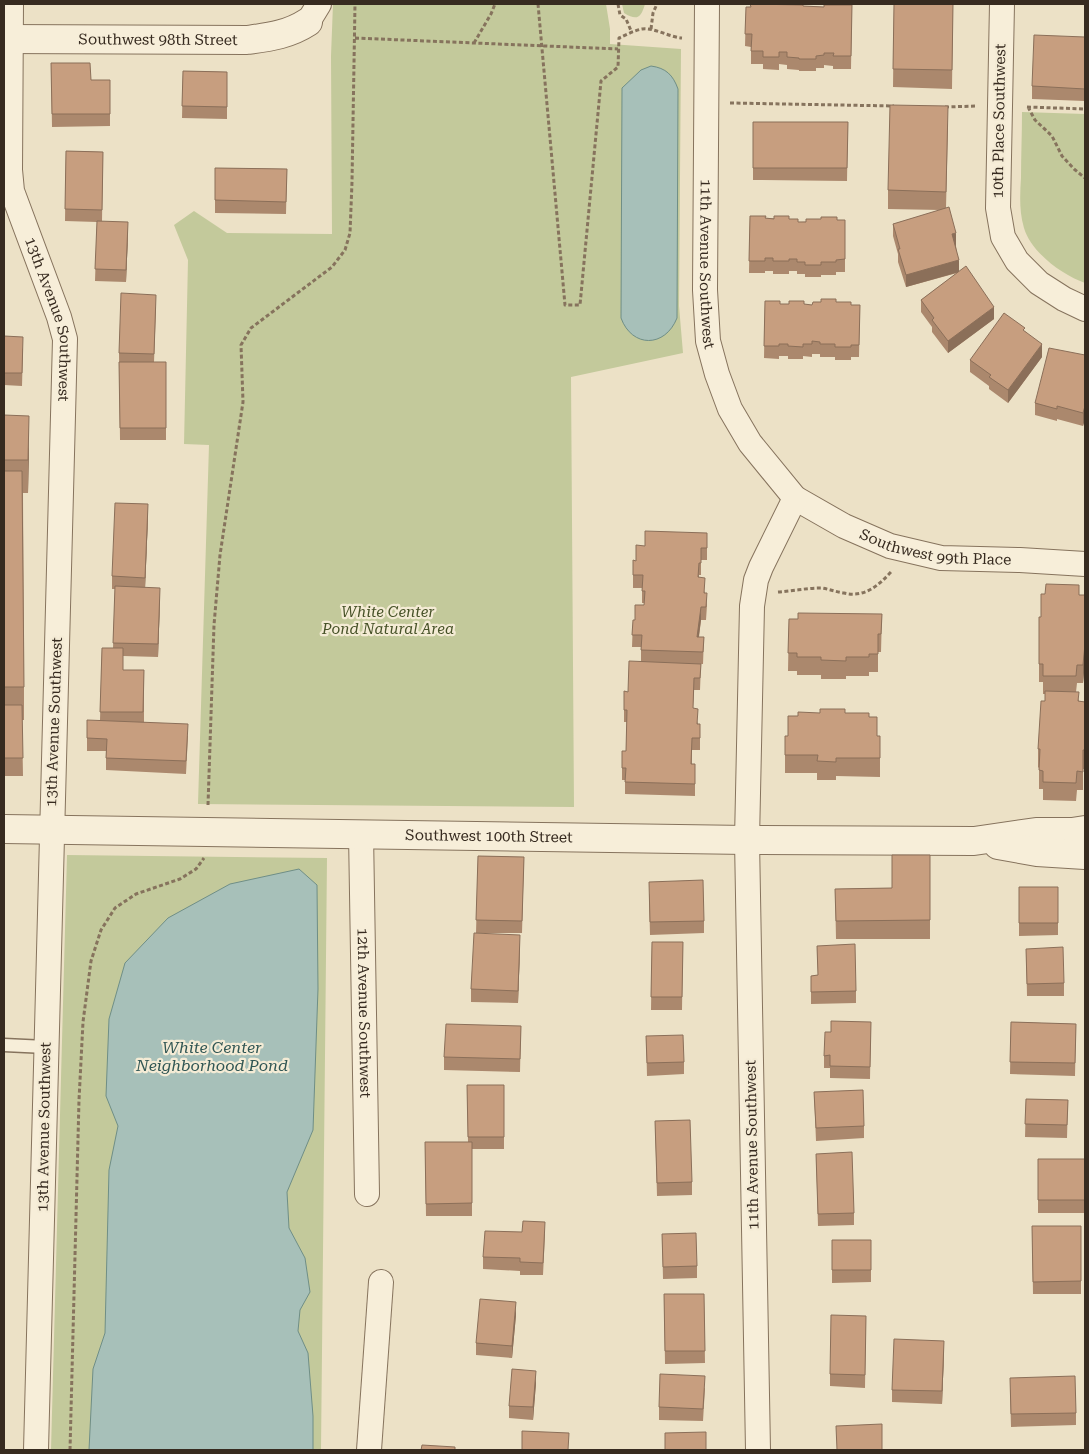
<svg xmlns="http://www.w3.org/2000/svg" width="1089" height="1454" viewBox="0 0 1089 1454" font-family="'Roboto Serif',serif">
<rect width="100%" height="100%" fill="#ece1c6"/>
<path fill="#c3c99b" d="M333,4H606L610,29V44L681,49L679,306L683,353L571,377L574,807L198,804L209,445L184,444L188,260L174,225L194,211L227,233L332,234L331,56Z
M622,4H645C641,18 637,21 624,13Z
M1022,112L1085,114V283C1062,275 1031,252 1024,228C1019,211 1020,194 1021,178C1021,156 1022,134 1022,112Z
M67,855L327,858L321,1450H51Z"/>
<path fill="#a7c0b9" stroke="#6f8e86" d="M651,66C666,68 673,75 678,89L677,318C665,348 632,348 621,318L622,88L641,70Z
M299,869L317,885L318,989L313,1130L287,1192L289,1228L305,1258L310,1292L300,1310L298,1331L308,1353L313,1416V1450H89L93,1369L105,1333L109,1170L118,1126L106,1096L109,1019L125,963L168,918L230,884Z"/>
<g fill="none" stroke-linecap="round" stroke-linejoin="round">
<defs>
<path id="service" d="M4,1045L46,1047"/>
<g id="minor">
<path id="s1" d="M11,4L10,170L12,191L59,317L65,339L36,1450"/>
<path id="s2" d="M707,4L705,290L708,341L717,374L730,409L750,443L795,498L844,526L890,546L941,558L1020,560L1085,564"/>
<path d="M1002,4L998,208L1003,237L1017,261L1039,283L1064,299L1085,309"/>
<path d="M308,22L319,4"/>
<path id="s3" d="M361,833L367,1194"/>
<path d="M369,1450L381,1282"/>
<path d="M758,1450L747,840L752,606L756,580L761,567L795,498"/>
</g>
<g id="tertiary">
<path id="s4" d="M4,39L247,40C269,37 288,35 308,22"/>
<path id="s5" d="M4,829L747,840L974,841L1036,832H1072L1085,830"/>
<path d="M998,845L1037,852L1085,855"/>
</g>
</defs>
<use href="#service" stroke="#86735d" stroke-width="15"/>
<use href="#minor" stroke="#86735d" stroke-width="26"/>
<use href="#tertiary" stroke="#86735d" stroke-width="30"/>
<path stroke="#86735d" stroke-width="3" stroke-dasharray="4 2.5" stroke-linecap="butt" d="M538,4L565,305H580L601,81L618,67L619,38C626,35 635,30 642,29C653,27 669,37 682,38
M618,4L620,15L626,19L632,33
M651,29L653,13L657,4
M355,38L618,49
M474,43L491,14L495,4
M730,103L894,106
M945,107L977,106
M1027,107L1085,109
M1028,107L1035,120L1052,136L1062,156L1074,169L1085,178
M778,592C792,591 807,588 821,588C829,589 836,592 844,593C864,598 878,586 891,572
M208,805L214,625L220,555L243,402L241,345L251,328L332,267L345,250L350,233L352,182L355,4
M70,1450L79,1100L83,1022L91,961L101,930L115,908L136,894L180,879L196,869L204,858"/>
<use href="#service" stroke="#f7eed9" stroke-width="12"/>
<use href="#minor" stroke="#f7eed9" stroke-width="24"/>
<use href="#tertiary" stroke="#f7eed9" stroke-width="28"/>
</g>
<path fill="#ab886d" d="M894,4H953L952,89L893,87Z
M852,5L851,69H833V66L824,65V68H816V71H799V70L787,69V65L779,64V70L763,69V64H751V47L745,46L746,7L803,6L824,7Z
M1085,37V101L1032,99V86Z
M51,63L91,80H110V126L52,127Z
M183,71L227,72V119L182,118Z
M753,122H848L847,181L753,180Z
M948,124L946,208L956,246L959,271L994,319L948,353L932,332V327L921,312V300L957,273L906,287L898,262V254L893,236V224L941,210L888,209V190Z
M66,151L103,152L102,221L128,235L126,282L95,281L97,222L65,221Z
M215,168L287,169L286,214L215,213Z
M750,216L765,218L789,219L798,222L845,220V272H836V275H821V277H805V274H797V271H789V274H773V271H765V273H749Z
M765,301L780,304L812,305L836,302L851,305H860L859,357H851V360H835V357H820V354H812V357L803,356V359H788V356H779V359L764,358Z
M156,307L154,362H166V440H120L119,353Z
M1025,331L1042,357L1008,403L989,389V386L970,372V360Z
M4,336L23,349L22,386L4,385Z
M1085,355V419L1083,426L1057,419V421L1035,415V403Z
M4,415L29,449L28,493H23L24,687V720H22L23,776H4Z
M148,517L145,587L160,600L158,657L123,656V670H144V722L188,736L186,774L106,770V751H87V738L100,720L102,648H113L115,589H112V576Z
M707,533V560H701V575H699V577L705,593L707,605L706,620H701L699,637H704L703,664H701L700,690H694L693,708L698,724H700V750H692V764L695,777V796L625,794V780H622V751H626L627,722H624V710L628,692L641,662V647H632L633,620H635L644,605V603H642V588H633V575L636,561L645,546Z
M1079,595L1085,662L1083,683H1077L1076,692L1079,701L1085,702V769H1083V790H1077L1076,801L1043,800V789H1039V768L1038,767V749L1045,701V694H1043V682H1039V617H1041Z
M882,614L881,652H878V672H869V676H846V679H821V675H797V671H788L789,619H798Z
M845,713L869,717L877,736H880V777L836,776V780H817V773H785V736H788L798,716Z
M930,855V939H836L835,889L892,888Z
M478,856L524,857L522,933H476Z
M1019,887H1058V935L1019,936Z
M649,894L704,921V933L650,935Z
M652,942H683L682,1010H651Z
M817,946L856,991V1003L811,1004V976L818,975Z
M520,948L518,1003L471,1002V989Z
M1026,949L1064,983V996H1027Z
M871,1022L870,1079L830,1078V1068H824V1056L831,1032Z
M1011,1022L1076,1024L1075,1076L1010,1074Z
M521,1026L520,1072L444,1070V1057Z
M646,1036L684,1062V1074L647,1076Z
M467,1085H504V1149H472V1216H426L425,1142H468Z
M814,1092L864,1126V1138L816,1141Z
M1026,1099L1068,1100L1067,1138L1025,1137Z
M655,1121L692,1182V1195L657,1196Z
M816,1154L854,1213V1225L818,1226Z
M1038,1159H1085V1213H1038Z
M1032,1226H1081V1294H1033Z
M545,1234L543,1275H520V1271L483,1269V1257Z
M662,1234L697,1266V1278L663,1279Z
M832,1240H871V1282L832,1283Z
M664,1294H704L705,1363L665,1364Z
M516,1315L512,1358L476,1355V1343Z
M866,1316L865,1388L830,1386V1374Z
M944,1353L942,1404L892,1402V1390Z
M536,1383L533,1420L509,1418V1406Z
M705,1388L703,1421L659,1420V1407Z
M1010,1390L1076,1413V1425L1011,1427Z"/>
<path fill="#8b6f59" d="M128,222V235L126,282V270Z
M956,233V246L952,247V234Z
M959,260V272L906,287V275Z
M994,307V319L948,353V341Z
M1042,344V357L1008,403V390Z
M1085,406V419L1083,426V413Z
M29,416V449L28,493V460Z
M148,504V517L145,590V578Z
M160,588V600L158,657V644Z
M701,607V620L697,649V637Z
M1085,644V662L1083,683V665Z
M520,935V948L518,1003V991Z
M516,1302V1315L512,1358V1346Z
M944,1341V1353L942,1404V1391Z
M536,1371V1383L533,1420V1407Z"/>
<path fill="#c79e7f" stroke="#8b6f59" d="M750,4L803,5V6L824,7V5H852L851,56H833L834,53H824V55L816,56V59H799V58L787,57V52H779V57H763V51H751L752,34H745L746,7H751Z
M894,4H953L952,70L893,69Z
M1034,35L1085,37V89L1032,86Z
M51,63H90L91,80H110V114H52Z
M183,71L227,72V107L182,106Z
M890,105L948,106L946,192L888,190Z
M753,122H848L847,168H753Z
M66,151L103,152L102,210L65,209Z
M215,168L287,169L286,202L215,200Z
M949,207L956,233L952,234L959,260L906,275L898,249H900L893,224Z
M750,216H766L765,218L774,219V216H789V219H798V222H806V219H821V217H837V220H845V259L836,260V262H821V265H805V262H797V259H789V261H773V258H765V261H749Z
M97,221L128,222L126,270L95,269Z
M966,266L994,307L948,341L932,320L934,318L921,300Z
M121,293L156,295L154,354L119,353Z
M821,299H836V302H851V305H860L859,345H851V347H835V344H820V342L812,341V344H803V347L788,346V344H779V346H764L765,301H780V304H789V301H804V304L812,305L813,302H821Z
M1004,313L1025,328L1023,330L1042,344L1008,390L989,377L991,375L970,360Z
M4,336L23,337L22,373H4Z
M1049,348L1085,355V406L1083,413L1057,406V409L1035,403Z
M119,362H166V428H120Z
M4,415L29,416L28,460H4Z
M4,471H22L24,687H4Z
M115,503L148,504L145,578L112,576Z
M645,531L707,533V548H701V563H699L698,577L705,578L704,593H707L706,607H701L697,637H704L703,652L641,650L642,635H632L633,620H635V605H644L645,591H642L643,575H633V560L636,561V545L645,546Z
M1046,584L1079,585V595H1085V644L1083,665H1077L1076,676H1043V664H1039V617H1041V594H1045Z
M115,586L160,588L158,644L113,643Z
M798,613L882,614L881,634H878V654H869V657H846V661L821,660V657H797V653H788L789,619H798Z
M102,648H123V670H144L143,712H100Z
M629,661L701,664L700,678H694L693,708L698,709L697,724H700V738H692L691,764H695V784L625,782L626,768H622V751H626L627,710H624V691L628,692Z
M1045,691L1079,692L1078,701L1085,702V750H1083V772L1077,771L1076,783L1043,782V771L1039,770L1040,749H1038L1041,701H1045Z
M4,705H22L23,758H4Z
M820,709H845V713H869V717H877V736H880V758H836V762L817,761L818,755H785V736H788V716H798V712L820,713Z
M87,720L188,724L186,761L106,758L107,739L87,738Z
M892,855H930V920L836,921L835,889L892,888Z
M478,856L524,857L522,921L476,920Z
M703,880L704,921L650,922L649,882Z
M1019,887H1058V923H1019Z
M474,933L520,935L518,991L471,989Z
M652,942H683L682,997H651Z
M855,944L856,991L811,992V976L818,975L817,946Z
M1063,947L1064,983L1027,984L1026,949Z
M831,1021L871,1022L870,1067L830,1066V1055L824,1056L825,1032H831Z
M1011,1022L1076,1024L1075,1063L1010,1062Z
M446,1024L521,1026L520,1059L444,1057Z
M683,1035L684,1062L647,1063L646,1036Z
M467,1085H504V1137H468Z
M863,1090L864,1126L816,1128L814,1092Z
M1026,1099L1068,1100L1067,1125L1025,1124Z
M690,1120L692,1182L657,1183L655,1121Z
M425,1142H472V1203L426,1204Z
M852,1152L854,1213L818,1214L816,1154Z
M1038,1159H1085V1200H1038Z
M523,1221L545,1222L543,1263L520,1262V1258L483,1257L485,1231L522,1232Z
M1032,1226H1081V1281L1033,1282Z
M696,1233L697,1266L663,1267L662,1234Z
M832,1240H871V1270H832Z
M664,1294H704L705,1351H665Z
M480,1299L516,1302L512,1346L476,1343Z
M831,1315L866,1316L865,1375L830,1374Z
M894,1339L944,1341L942,1391L892,1390Z
M512,1369L536,1371L533,1407L509,1406Z
M660,1374L705,1376L703,1409L659,1407Z
M1075,1376L1076,1413L1011,1414L1010,1378Z
M882,1424V1450H837L836,1426Z
M522,1431L569,1433L568,1450H522Z
M706,1432V1450H665V1433Z
M422,1445L455,1447V1450H421Z"/>
<g text-anchor="middle" dominant-baseline="central" stroke-width="4.5" stroke-linejoin="round" paint-order="stroke">
<g font-size="15" fill="#372b20" stroke="#f4ebd5">
<text stroke="none"><textPath href="#s4" startOffset="154">Southwest 98th Street</textPath></text>
<text transform="translate(999 121) rotate(-89)">10th Place Southwest</text>
<text stroke="none"><textPath href="#s2" startOffset="260">11th Avenue Southwest</textPath></text>
<text stroke="none"><textPath href="#s1" startOffset="322">13th Avenue Southwest</textPath></text>
<text stroke="none"><textPath href="#s2" startOffset="671">Southwest 99th Place</textPath></text>
<text transform="translate(54 722) rotate(-88)">13th Avenue Southwest</text>
<text stroke="none"><textPath href="#s5" startOffset="485">Southwest 100th Street</textPath></text>
<text stroke="none"><textPath href="#s3" startOffset="180">12th Avenue Southwest</textPath></text>
<text transform="translate(44 1127) rotate(-89)">13th Avenue Southwest</text>
<text transform="translate(752 1145) rotate(-91)">11th Avenue Southwest</text>
</g>
<g font-size="15" font-style="italic" fill="#475228" stroke="#f4ebd5">
<text x="388" y="612">White Center<tspan x="388" dy="17">Pond Natural Area</tspan></text>
</g>
<g font-size="16" font-style="italic" fill="#305654" stroke="#f4ebd5">
<text x="212" y="1047">White Center<tspan x="212" dy="18">Neighborhood Pond</tspan></text>
</g>
</g>
<rect width="1089" height="1454" fill="none" stroke="#372b20" stroke-width="10"/>
</svg>
